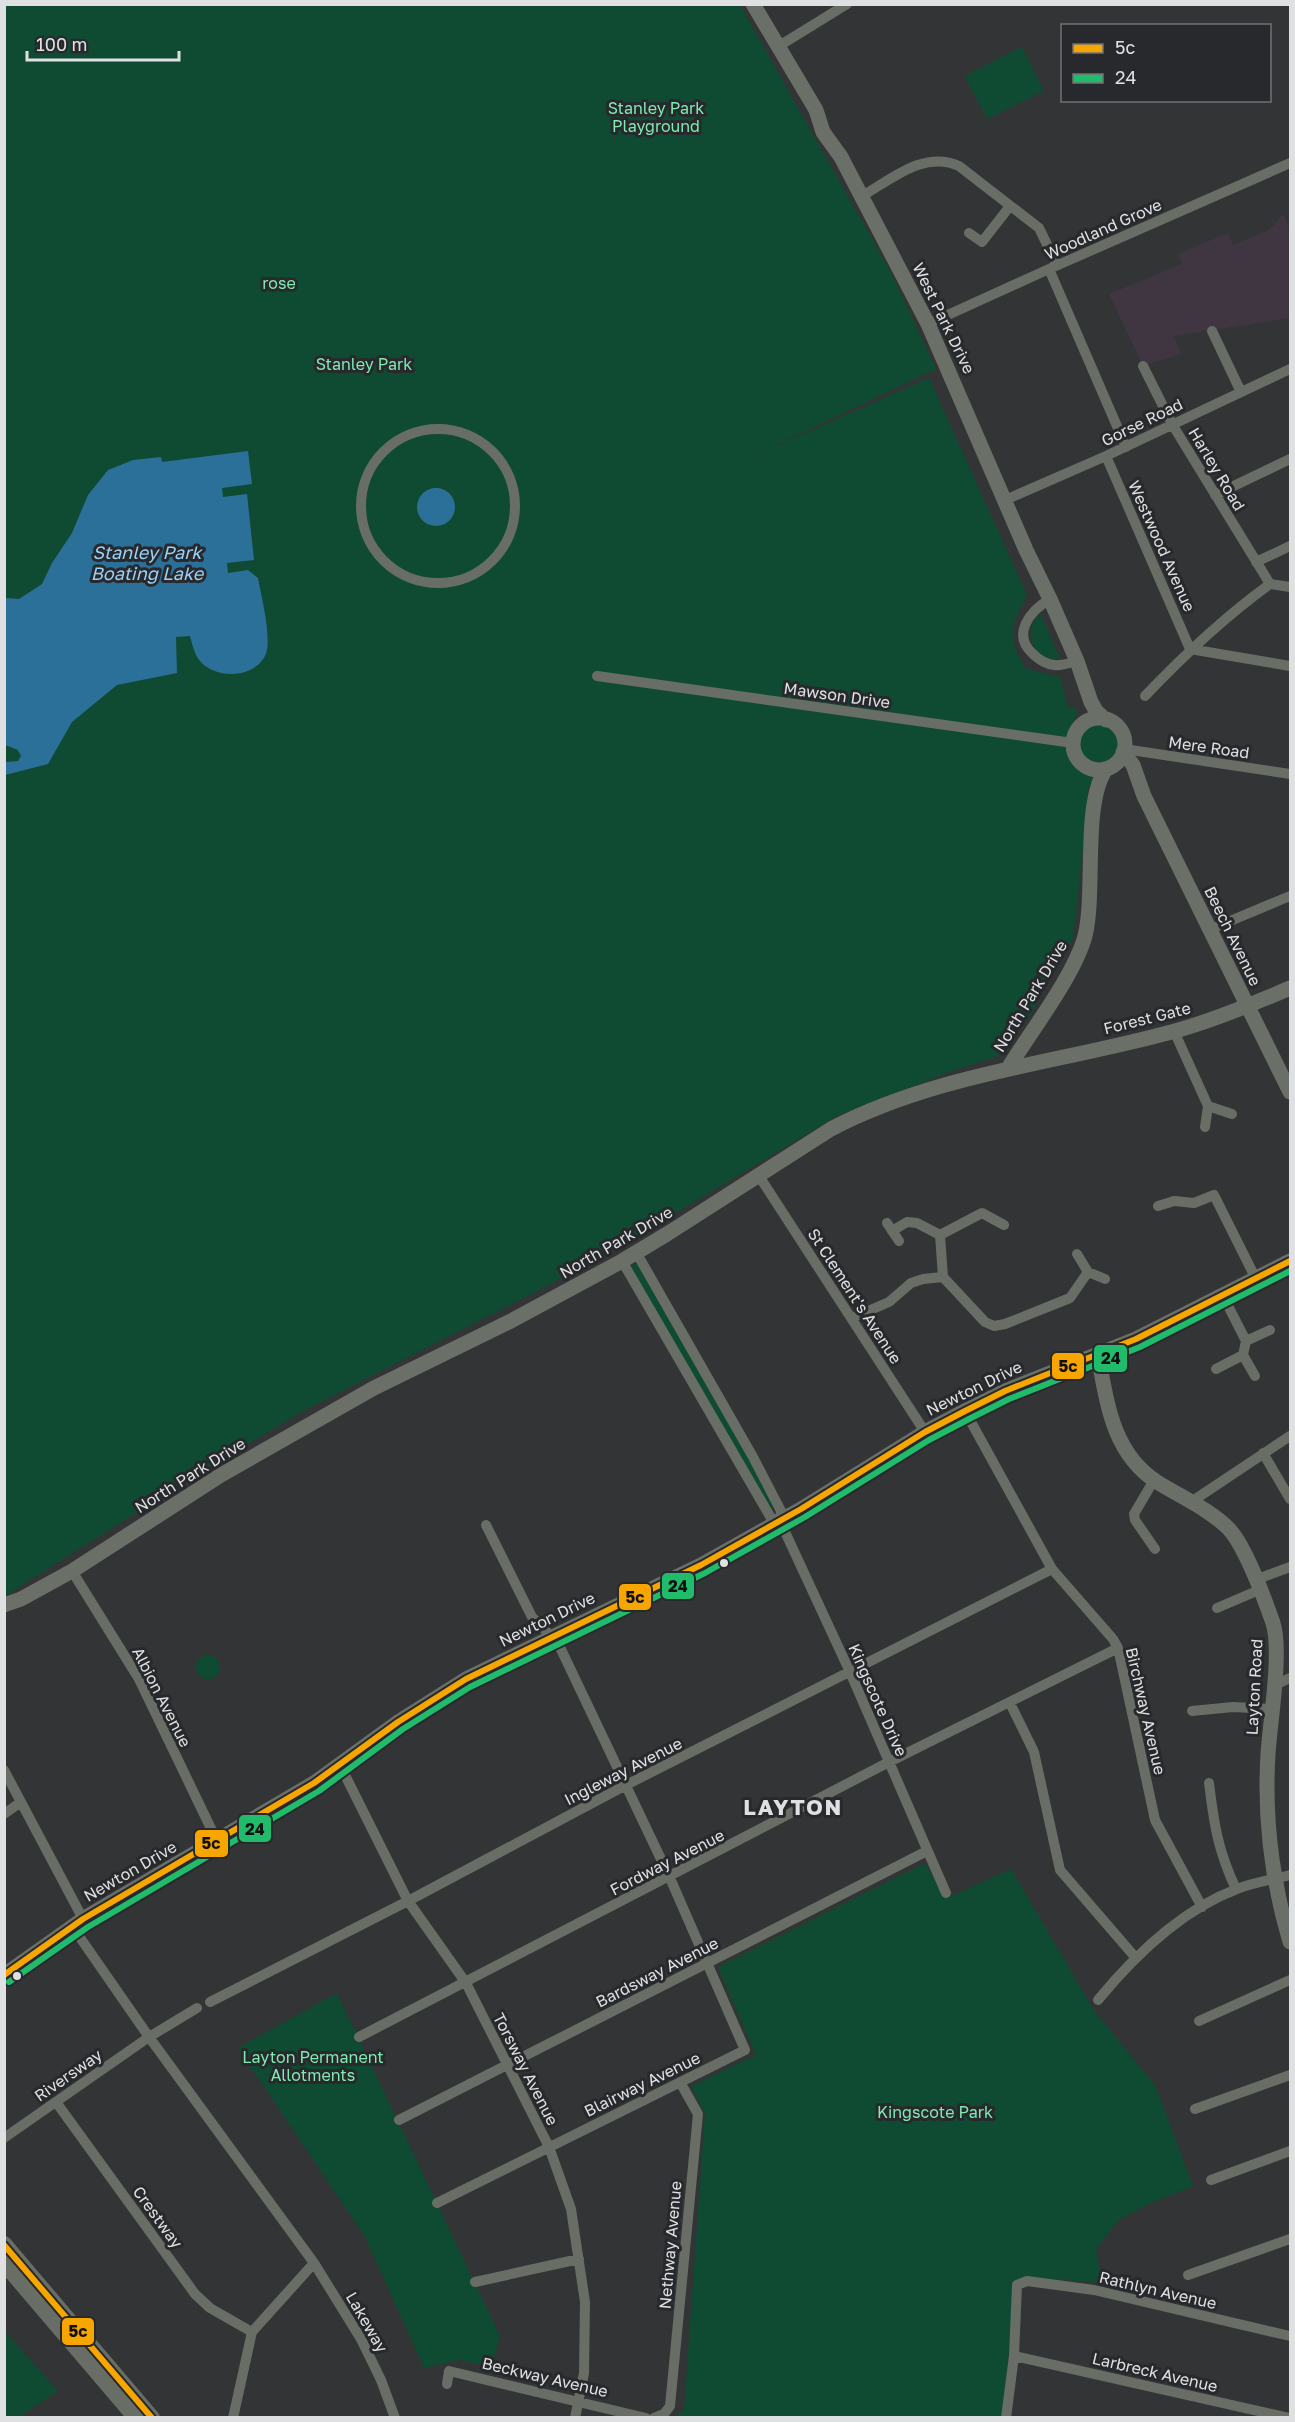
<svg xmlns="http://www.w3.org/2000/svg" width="1295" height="2422" viewBox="0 0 1295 2422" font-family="'Golos Text',sans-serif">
<rect width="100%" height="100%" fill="#333435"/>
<path fill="#403642" d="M1283,214L1290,229V318L1174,336L1181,354L1143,366L1109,294L1182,264L1178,254L1228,233L1233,245L1269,230Z"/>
<path fill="#0f4b32" d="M4,5H740L890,271L936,369L749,458L929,378L1027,595C1010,629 1006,635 1026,669L1060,677L1068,708H1077L1068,749L1076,760L1097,774L1087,791L1088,803L1073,939L1030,1015L998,1056L949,1072L835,1117L639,1235L543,1288L309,1408L194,1476L5,1596Z
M1022,47L1044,91L987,119L965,76Z
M1040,613L1060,658C1035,665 1020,634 1040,613Z
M1078 743a21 21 0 1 1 42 0a21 21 0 1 1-42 0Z
M641,1261L780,1504L767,1512L627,1269Z
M196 1667a12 12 0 1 1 24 0a12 12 0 1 1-24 0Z
M925,1863L945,1899L1011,1869L1095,2012L1155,2085L1193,2186L1149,2204L1119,2220L1096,2249L1103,2283L1026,2277L1014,2282L1011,2288V2332L1002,2417L674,2418L684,2410L705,2114L691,2086L756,2055L718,1967Z
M337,1993L500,2336L491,2367L460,2360L424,2368L365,2237L238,2048Z
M5,2332L58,2391L19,2417H5Z"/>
<path fill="#2b7098" d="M248,451L252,484L222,488L223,497L247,494L254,560L227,563L228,573L248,570L258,578C261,595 273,641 265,656C254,677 222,679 204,665C195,658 193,647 190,636L176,637L177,673L117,685L72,722L48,764L5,775V762L18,761L21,756L18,750L5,745V598L19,599L42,584L52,563L72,533L88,495L108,470L133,460L161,457L162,462Z
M417 507a19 19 0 1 1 38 0a19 19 0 1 1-38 0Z"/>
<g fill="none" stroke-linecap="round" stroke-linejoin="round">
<path stroke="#686d65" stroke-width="10" d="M779,46L847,4
M862,196C892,179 924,150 959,166L1039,228L1057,265
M969,233L982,242L1010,206
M1049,269L1126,447
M928,324L1049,269L1290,163
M1212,331L1241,392
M1143,366L1172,424L1270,584
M361 506a77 77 0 1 1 154 0a77 77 0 1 1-154 0Z
M1106,456L1190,649
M1215,495L1290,459
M1005,500L1106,456L1290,369
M1256,562L1290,546
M1050,599C1030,611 1011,634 1033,654C1039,660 1045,664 1054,665C1061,666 1070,663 1077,661
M1190,649L1290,666
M597,676L1073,743
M1145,696C1184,655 1223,618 1270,584L1290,587
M1124,749L1290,774
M1211,929L1290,896
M1174,1031L1208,1106L1205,1127
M1208,1106L1232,1114
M759,1176L925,1432
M1158,1206L1174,1201L1194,1203L1214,1195L1255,1277
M887,1223L899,1241
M892,1231L907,1222L917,1223L940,1235
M636,1252L753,1457L781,1511L780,1521
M1077,1254L1088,1272L1105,1279
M622,1261L771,1518L780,1521
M943,1277L940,1235L982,1213L1004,1225
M1222,1294L1246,1341L1243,1355L1255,1376
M852,1318L889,1302L911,1283L923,1279L943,1277L985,1322L994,1326L1005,1324L1070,1298L1088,1272
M1246,1341L1270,1330
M1216,1369L1243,1355
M965,1411L1052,1569L1113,1639L1118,1648L1155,1820L1202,1907
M1263,1453L1290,1499
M1154,1480L1134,1514L1135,1520L1155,1549
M1191,1502L1290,1436
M780,1521L850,1672L946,1893
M72,1571L139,1679L217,1841
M1255,1580L1290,1567
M1217,1608L1259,1590
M1273,1686L1290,1678
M1010,1703L1034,1752L1060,1870L1135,1957
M1192,1711L1233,1707L1271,1709
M340,1765L408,1901L466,1983L549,2147L571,2209L585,2302L584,2373L575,2418
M4,1770L83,1919
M1209,1783C1214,1824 1218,1851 1236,1889
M4,1814L21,1802
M72,1926L149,2037L314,2263L361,2339L381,2380L395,2418
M1098,2000C1135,1955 1181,1910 1237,1889C1254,1882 1273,1880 1290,1875
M210,2002L408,1901L626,1785L1052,1569
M1199,2021L1290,1980
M359,2037L889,1762L1118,1648
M56,2102L195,2294L210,2308L252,2332
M1195,2109L1290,2075
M399,2120L927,1851
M4,2138L149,2037L197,2008
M1211,2180L1290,2151
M437,2203L745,2050L670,1878L558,1643L532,1617L486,1525
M1188,2275L1290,2239
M475,2282L579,2259
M1014,2356L1289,2418
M447,2384L449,2371L646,2418
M233,2418L252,2332L314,2263
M654,2418L664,2414L670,2406L698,2114L680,2082
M1006,2418L1014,2356L1017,2285L1027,2281L1094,2290L1290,2336"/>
<path stroke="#6a7067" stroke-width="15" d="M753,4L816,110L823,132L841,157L928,324L1026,550L1050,599L1077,661L1091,702L1096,711L1106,720
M1073 744a26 26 0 1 1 52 0a26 26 0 1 1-52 0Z
M1123,752L1133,765L1144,796L1290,1092
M1009,1067C1031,1031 1074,976 1085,936C1096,891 1082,804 1106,769
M1098,1355C1107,1402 1112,1453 1157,1482C1181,1497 1209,1509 1229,1529C1245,1546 1265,1600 1273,1623C1282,1651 1270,1722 1268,1754C1264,1818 1272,1881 1290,1942
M4,1605L21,1599L72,1571L221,1475L374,1388L511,1321L622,1261L667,1234L831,1129C938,1073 1060,1063 1175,1031C1215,1020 1253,1004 1290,988
M4,1975L83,1919L314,1783L398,1722L466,1679L701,1565L801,1509L925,1432L965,1411L1005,1391L1136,1339L1290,1261"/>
<path stroke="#686e65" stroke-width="16" d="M4,2244L152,2418
M4,2263L136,2418"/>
<defs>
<path id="bus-1" d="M4,1975L83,1919L314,1783L398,1722L466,1679L701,1565L801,1509L925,1432L965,1411L1005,1391L1136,1339L1290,1261
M4,2245L152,2418"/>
<path id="bus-2" d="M9,1982L88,1927L319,1791L403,1729L470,1687L705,1573L805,1517L929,1440L969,1419L1009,1399L1140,1347L1290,1271"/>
</defs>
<use href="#bus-1" stroke="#28292c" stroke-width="10"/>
<use href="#bus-2" stroke="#28292c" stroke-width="10"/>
<use href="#bus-1" stroke="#f7a600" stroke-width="6"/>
<use href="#bus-2" stroke="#20bc6c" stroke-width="6"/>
</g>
<g fill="#dfe0e2" stroke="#28292c" stroke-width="2">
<circle cx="724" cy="1563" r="5"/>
<circle cx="17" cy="1976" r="5"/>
</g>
<g text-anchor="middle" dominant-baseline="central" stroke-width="6" stroke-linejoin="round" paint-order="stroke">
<g font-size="16" fill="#7eebb1" stroke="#28292c">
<text x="656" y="108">Stanley Park<tspan x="656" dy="18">Playground</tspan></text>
<text x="279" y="283">rose</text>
<text x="364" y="364">Stanley Park</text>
<text x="313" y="2057">Layton Permanent<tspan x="313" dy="18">Allotments</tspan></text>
<text x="935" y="2112">Kingscote Park</text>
</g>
<g font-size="16" fill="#dfe0e2" stroke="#28292c">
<text transform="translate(1103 229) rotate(-24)">Woodland Grove</text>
<text transform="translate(944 318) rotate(64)">West Park Drive</text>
<text transform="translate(1142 422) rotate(-26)">Gorse Road</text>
<text transform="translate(1217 469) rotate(59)">Harley Road</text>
<text transform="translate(1162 546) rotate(66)">Westwood Avenue</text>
<text transform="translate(837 695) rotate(8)">Mawson Drive</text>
<text transform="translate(1209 747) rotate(8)">Mere Road</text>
<text transform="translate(1233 936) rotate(64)">Beech Avenue</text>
<text transform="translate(1030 996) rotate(-59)">North Park Drive</text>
<text transform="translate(1147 1018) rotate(-14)">Forest Gate</text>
<text transform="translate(616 1242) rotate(-30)">North Park Drive</text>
<text transform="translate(855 1296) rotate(57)">St Clement's Avenue</text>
<text transform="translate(974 1388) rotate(-26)">Newton Drive</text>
<text transform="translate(190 1475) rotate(-32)">North Park Drive</text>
<text transform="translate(547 1619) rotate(-26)">Newton Drive</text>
<text transform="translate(1254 1687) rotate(-87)">Layton Road</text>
<text transform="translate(162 1697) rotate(63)">Albion Avenue</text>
<text transform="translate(878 1700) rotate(66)">Kingscote Drive</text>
<text transform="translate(1146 1711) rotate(77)">Birchway Avenue</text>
<text transform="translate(623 1771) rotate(-27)">Ingleway Avenue</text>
<text transform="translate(667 1862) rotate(-27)">Fordway Avenue</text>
<text transform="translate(130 1871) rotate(-30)">Newton Drive</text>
<text transform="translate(657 1972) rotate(-27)">Bardsway Avenue</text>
<text transform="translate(526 2069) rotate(63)">Torsway Avenue</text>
<text transform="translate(68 2075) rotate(-35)">Riversway</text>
<text transform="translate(642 2084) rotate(-26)">Blairway Avenue</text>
<text transform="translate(158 2217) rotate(54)">Crestway</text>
<text transform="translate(670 2245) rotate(-85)">Nethway Avenue</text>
<text transform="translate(1158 2290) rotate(13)">Rathlyn Avenue</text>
<text transform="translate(367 2322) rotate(60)">Lakeway</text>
<text transform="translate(1155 2372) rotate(13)">Larbreck Avenue</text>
<text transform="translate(545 2377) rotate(13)">Beckway Avenue</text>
</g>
<g font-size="18" font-style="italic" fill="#98d0f6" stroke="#28292c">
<text x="147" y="552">Stanley Park<tspan x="147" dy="21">Boating Lake</tspan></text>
</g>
<g font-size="22" font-weight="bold" letter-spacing="1.5" fill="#dfe0e2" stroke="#28292c">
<text x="793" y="1806">LAYTON</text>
</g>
</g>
<g stroke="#28292c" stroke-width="2">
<rect x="1093" y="1344" width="35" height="29" rx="6" fill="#20bc6c"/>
<rect x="1051" y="1352" width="34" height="28" rx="6" fill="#f7a600"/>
<rect x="661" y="1572" width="34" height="28" rx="6" fill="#20bc6c"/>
<rect x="618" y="1583" width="34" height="28" rx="6" fill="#f7a600"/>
<rect x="238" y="1814" width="34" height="29" rx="6" fill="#20bc6c"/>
<rect x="194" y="1829" width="35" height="29" rx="6" fill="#f7a600"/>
<rect x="61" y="2317" width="34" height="29" rx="6" fill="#f7a600"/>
</g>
<g font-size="16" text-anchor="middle" font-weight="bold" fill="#111">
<text x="1111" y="1364">24</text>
<text x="1068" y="1372">5c</text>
<text x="678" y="1592">24</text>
<text x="635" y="1603">5c</text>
<text x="255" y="1835">24</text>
<text x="211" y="1849">5c</text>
<text x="78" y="2337">5c</text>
</g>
<rect width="1295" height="2422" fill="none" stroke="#dfe0e2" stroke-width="12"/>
<rect x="1061" y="24" width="210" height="78" fill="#28292c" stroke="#717275" stroke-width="1.5"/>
<rect x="1073" y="44" width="30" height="9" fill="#f7a600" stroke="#717275" stroke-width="1.5"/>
<text x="1115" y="54" font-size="18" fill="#dfe0e2">5c</text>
<rect x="1073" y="74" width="30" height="9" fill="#20bc6c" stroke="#717275" stroke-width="1.5"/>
<text x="1115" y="84" font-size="18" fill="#dfe0e2">24</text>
<path d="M27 51v9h152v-9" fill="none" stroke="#dfe0e2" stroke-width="3"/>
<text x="36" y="51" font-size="18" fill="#dfe0e2" stroke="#28292c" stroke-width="4.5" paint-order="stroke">100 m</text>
</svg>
